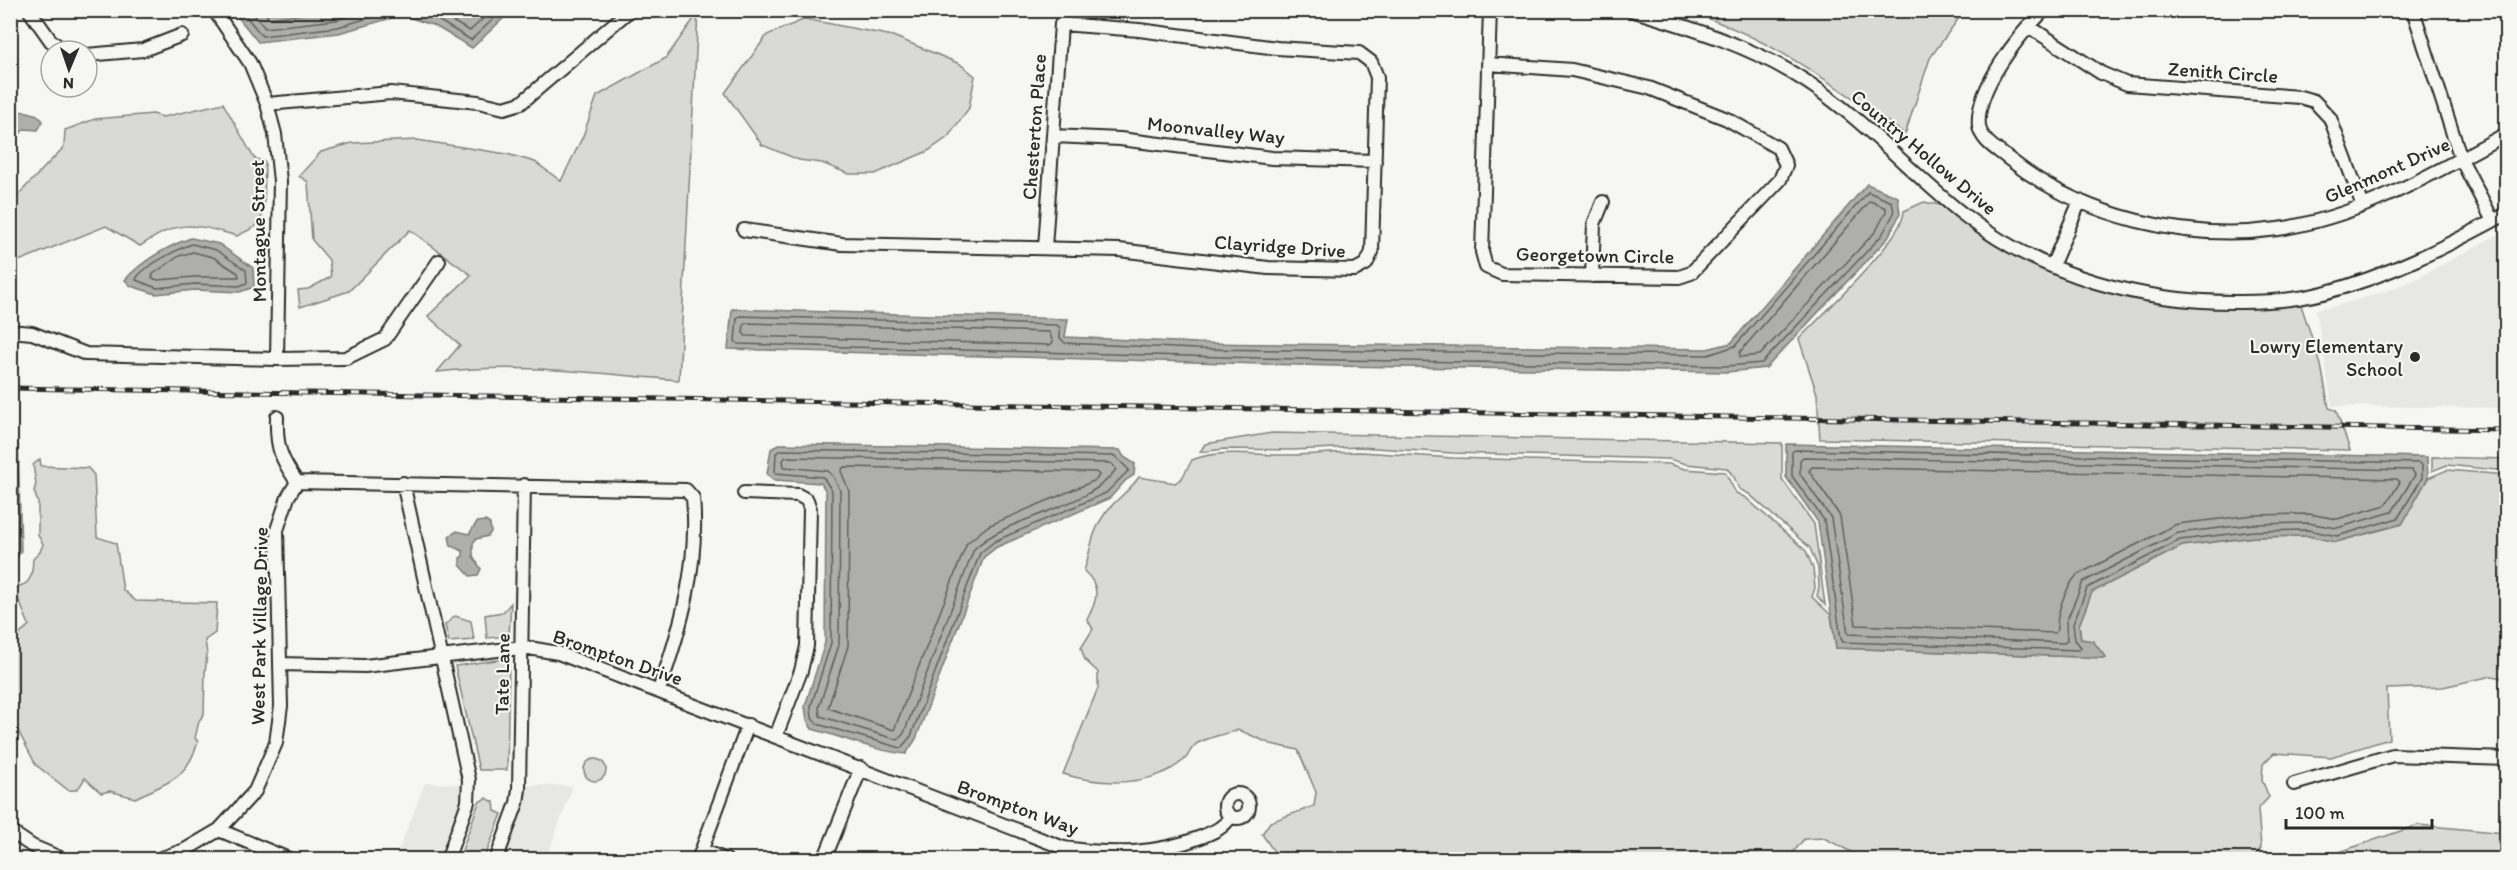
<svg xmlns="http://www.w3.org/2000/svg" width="2517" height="870" viewBox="0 0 2517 870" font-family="Itim,sans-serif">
<rect width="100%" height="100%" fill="#f6f6f2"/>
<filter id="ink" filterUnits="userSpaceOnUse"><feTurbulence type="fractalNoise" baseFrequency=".0167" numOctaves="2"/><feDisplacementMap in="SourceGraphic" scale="12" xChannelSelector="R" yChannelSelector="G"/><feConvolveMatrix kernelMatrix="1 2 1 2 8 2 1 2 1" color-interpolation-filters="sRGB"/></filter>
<g filter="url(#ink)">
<path fill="#e7e7e3" d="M2506,230V408L2332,406L2316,309L2335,306L2384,292L2416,279Z
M425,783L464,784L463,801L442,859L395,860Z
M524,785L573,786L546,859L501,860Z"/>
<path fill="#d9d9d5" stroke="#828280" stroke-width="1.5" d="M1685,11H1964L1930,58L1905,134C1837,87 1766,34 1685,11Z
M698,13L679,380C599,374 517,362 437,372L460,345L428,316L471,275L410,230L349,291L300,307L298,290L308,289L331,277L329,260L312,240L308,182L299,176L321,152L352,143L417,140L507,154L535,162L561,181L583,136L597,96L666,58Z
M805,19L893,36L960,64L975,76L969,108L948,137L928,151L875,174H849L822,163L799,160L762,145L725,93L767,35Z
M223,103L254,158L265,162L264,213L255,227L237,236C190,223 182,219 140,246L106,226L14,263V259H11V196H17L64,147L65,130L95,119L153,114L163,117Z
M1924,202C1931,204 1940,204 1947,207C1952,210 1956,215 1960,219C1975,231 1993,244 2010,252C2103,299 2196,317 2300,302L2321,365L2329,408L2336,410L2350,450L1820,439L1817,394L1799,339C1820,317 1905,237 1904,211Z
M1272,433L1782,443V479L1814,524L1825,605L1817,596L1819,587L1818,568L1810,548L1749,494L1739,489L1734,477L1727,468L1686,464L1669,459L1453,453L1360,447L1291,450L1224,449L1200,452L1205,444Z
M1360,452L1453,458L1669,464L1685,469L1725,472L1736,493L1746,498L1806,551L1813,568L1815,588L1812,597L1831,615L1836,648L2105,658L2081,639L2079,625L2092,592L2182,546L2254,537L2308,536L2336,542L2402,524L2428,478L2447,470L2506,475V679L2492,676L2443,687L2387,689L2389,739L2331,757L2274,753L2263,764L2262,780L2269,797L2258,809L2261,848L2253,859H1865L1824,838L1804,839L1787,860H1299L1298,852L1284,853L1279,859L1262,834L1270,822L1314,806L1316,792L1298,750L1271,744L1239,730C1229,733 1203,738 1195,745C1190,749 1189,756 1184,760C1151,788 1101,785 1063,774L1098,688V672L1085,660L1081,648L1093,629L1087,619C1098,600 1101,586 1084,571C1091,550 1091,533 1104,515C1113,501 1129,492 1139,477L1175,483L1182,478L1192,460C1222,448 1258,456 1290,455C1313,455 1336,452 1360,452Z
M2432,457L2506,459V471L2447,465L2432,471Z
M40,459L41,466L88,468L94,475L97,537L116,543L123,590L136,601L217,603L215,633L205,640L207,654L205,673L204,714L199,721L195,738L198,742C186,780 169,782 135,798L110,791L101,793L85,778C80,786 78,792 68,790L36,765L15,725L10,711L12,642L29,625L18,598L11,597V584L13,587C32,586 32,575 33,559L40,552L43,544L38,535V503L34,491L36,484L33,465Z
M511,603L509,636L487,638L485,615L503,612Z
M455,616L471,621L474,640L449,642L445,625Z
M503,659L509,661L507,770H479L455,666Z
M584 770a11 11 0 1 1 22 0a11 11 0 1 1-22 0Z
M486,798L494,802L495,811L502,814L484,859H459L479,802Z
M2418,825L2506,833V859H2319Z"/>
<path fill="#aeaeab" stroke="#7a7a78" stroke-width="1.5" d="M233,11H511L472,48L435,26L402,15L339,33L258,42Z
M11,111L28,112L37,115L43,121L38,130L24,129L11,145Z
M1867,184L1898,197L1900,214L1887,239L1766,368L1727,372L1335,366L728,349L732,309L1068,319L1065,337L1197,343L1707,349L1731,343Z
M191,238L219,244L253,268L254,287L240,292L195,290L156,294L131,286L125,280C141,261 168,246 191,238Z
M18,443L21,552L14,560L10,556V444Z
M779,444L1120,450L1124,457L1135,464L1134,475L1126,480L1110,498L997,547L984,557L916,739L906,754C874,751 843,737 812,729L807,720L805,706L825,643L826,492L821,483L774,480L767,474L771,449Z
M1786,444L2427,457L2428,478L2402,524L2336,542L2308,536L2254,537L2182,546L2092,592L2079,625L2081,639L2093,641L2106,658L1836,648L1818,522L1786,477Z
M485,521L490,524L491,532L488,536L476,539L473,543V556L481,569L478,575L470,576L460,565V558L463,556V551L451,546L449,536L457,531L469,534L477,522Z"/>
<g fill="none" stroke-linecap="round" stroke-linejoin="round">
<path stroke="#5f5f5e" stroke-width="1.5" d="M241,10L262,36L338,27L396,10
M250,10L265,28L336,20L366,10
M262,10L269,18L336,10
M408,10L438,20L471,40L503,10
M432,10L470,31L492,10
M1868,192L1892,202L1894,213L1882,235L1762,363L1727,366L1335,360L738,344L735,341L737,318L740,316L1057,325L1060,328V338L1065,343L1197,349L1708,355L1735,346Z
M1870,201L1886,208V212L1876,231L1760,355L1740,357V352Z
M192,244L216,250L246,270L247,283L239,286L195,284L157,288L136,280C138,269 180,248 192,244Z
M193,252L213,257L238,273L239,277H194L158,280L152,278L153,274L179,256Z
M747,323L1049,332L1053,342L1050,345L746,336L743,333L744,325Z
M10,450L13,452L15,549L10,553
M782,450L1115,456L1129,470L1106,493L995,541L980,553L911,736L901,748L817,724L812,718L811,706L831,643L832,491L823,477L775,473L776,453Z
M1795,450L2419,463L2422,465V478L2398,518L2337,536L2308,530L2254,531L2180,540L2087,588L2073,624L2075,640L2081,647L2079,650L1843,642L1841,639L1824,520L1792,476V452Z
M786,457L1111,463L1116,469C1091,509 1010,514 974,549L904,733L898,740L820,716L819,707L839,645L840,490L833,476L828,471L784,467L783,460Z
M1803,457L2412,470L2415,475L2392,512L2337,528L2308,523L2254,524L2178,533L2083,582L2066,622L2067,640L2064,643L1848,634L1831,518L1800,474V460Z
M844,467L1096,472L1099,475L1096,480L988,526L967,543L894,730L828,708L848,646L849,491L841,471Z
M1812,467L2397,479L2400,482L2386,505L2337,519L2309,514L2254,515L2177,524L2077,575C2065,588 2056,614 2057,631L2054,633L1856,625L1840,516L1809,471Z"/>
<defs>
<path id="street" d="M29,10L51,41L65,51
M214,10L250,63L267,104L275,134L280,181L277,359
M1631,10C1692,28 1754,47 1807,82C1865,120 1910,173 1964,215C2042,276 2142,303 2240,302C2267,302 2296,300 2323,293C2389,276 2447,246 2506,214
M2044,10C2019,35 1975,89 1979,126C1981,141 1998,150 2009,159C2082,217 2186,242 2278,229C2361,217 2434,173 2506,134
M2413,10L2461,159L2493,221
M2028,26L2101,73L2127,84L2300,97L2314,101L2330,118L2363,206
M87,55L143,50L182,35
M1488,64L1572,70L1649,88L1727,119L1778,148L1786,165L1780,180L1691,273L1679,277L1502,274L1486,267L1482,252L1490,10
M267,104L391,93L478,102L504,108L521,103L630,10
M1053,136L1120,139L1272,158L1375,161
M744,230L842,244L1119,250L1268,268L1355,270L1366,264L1372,252L1377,77L1371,62L1359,53L1277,48L1139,30L1061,24
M1045,247L1061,24L1067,10
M2052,266L2080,201
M1592,276L1594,224L1603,202
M10,331L32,333L86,354L277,359L346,358L385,339L439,261
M277,417C276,446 280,458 297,482
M297,482L686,490L693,498C699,565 681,628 659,690
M403,483L469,780L468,802L447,860
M744,493L798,495L807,500L810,509L807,646L801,671L776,736
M280,664L365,666L523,647L558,653L1064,848C1111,855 1156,855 1201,837C1213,832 1224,828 1230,817
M2294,784L2393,755L2506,759
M1225 806a12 12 0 1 1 24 0a12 12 0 1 1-24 0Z
M219,830L291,860
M10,831L32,846L65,860
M702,850L726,860
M156,860L185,850L219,830L255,791L276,743L281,706L277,530L288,497L297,482
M496,860L517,803L519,789L524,485
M698,860L748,725
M824,860L861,768"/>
</defs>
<use href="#street" stroke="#2b2b2b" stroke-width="16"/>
<use href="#street" stroke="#f6f6f2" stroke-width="12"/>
<defs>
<path id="rail" d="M10,388L2506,430"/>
</defs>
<use href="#rail" stroke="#2b2b2b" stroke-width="5"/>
<use href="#rail" stroke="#f6f6f2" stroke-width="3" stroke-dasharray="9" stroke-linecap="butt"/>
</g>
</g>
<circle fill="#2b2b2b" stroke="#f6f6f2" stroke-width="2" cx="2415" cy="357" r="6"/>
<g text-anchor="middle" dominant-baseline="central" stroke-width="4.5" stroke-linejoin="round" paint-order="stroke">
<g font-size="20" fill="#2b2b2b" stroke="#f6f6f2">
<text transform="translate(2223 72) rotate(4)">Zenith Circle</text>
<text transform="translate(1034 127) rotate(-86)">Chesterton Place</text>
<text transform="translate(1216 130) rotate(6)">Moonvalley Way</text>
<text transform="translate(1924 152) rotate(40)">Country Hollow Drive</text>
<text transform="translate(2387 170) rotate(-24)">Glenmont Drive</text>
<text transform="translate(258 231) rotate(-91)">Montague Street</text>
<text transform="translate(1280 246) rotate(4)">Clayridge Drive</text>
<text transform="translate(1595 255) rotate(1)">Georgetown Circle</text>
<text transform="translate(259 626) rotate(-89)">West Park Village Drive</text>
<text transform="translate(618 657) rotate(19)">Brompton Drive</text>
<text transform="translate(502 674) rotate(-89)">Tate Lane</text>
<text transform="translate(1018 807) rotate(20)">Brompton Way</text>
</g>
<g font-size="20" fill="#2b2b2b" stroke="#f6f6f2" text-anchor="end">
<text x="2403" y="346">Lowry Elementary<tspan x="2403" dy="23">School</tspan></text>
</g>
</g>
<rect width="2517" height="870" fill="none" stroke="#f6f6f2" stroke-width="36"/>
<rect x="18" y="18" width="2481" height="834" fill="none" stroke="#2b2b2b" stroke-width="2" filter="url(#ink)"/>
<g transform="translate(69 69) rotate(182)"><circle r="28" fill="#f6f6f2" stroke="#a5a5a2" stroke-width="1.5"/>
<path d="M0-4.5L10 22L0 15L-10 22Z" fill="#2b2b2b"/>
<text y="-9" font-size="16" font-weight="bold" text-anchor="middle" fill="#2b2b2b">N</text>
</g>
<path d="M2286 819v9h146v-9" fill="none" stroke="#2b2b2b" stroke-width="3"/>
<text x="2295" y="819" font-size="18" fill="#2b2b2b" stroke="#f6f6f2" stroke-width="4.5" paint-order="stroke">100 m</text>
</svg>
